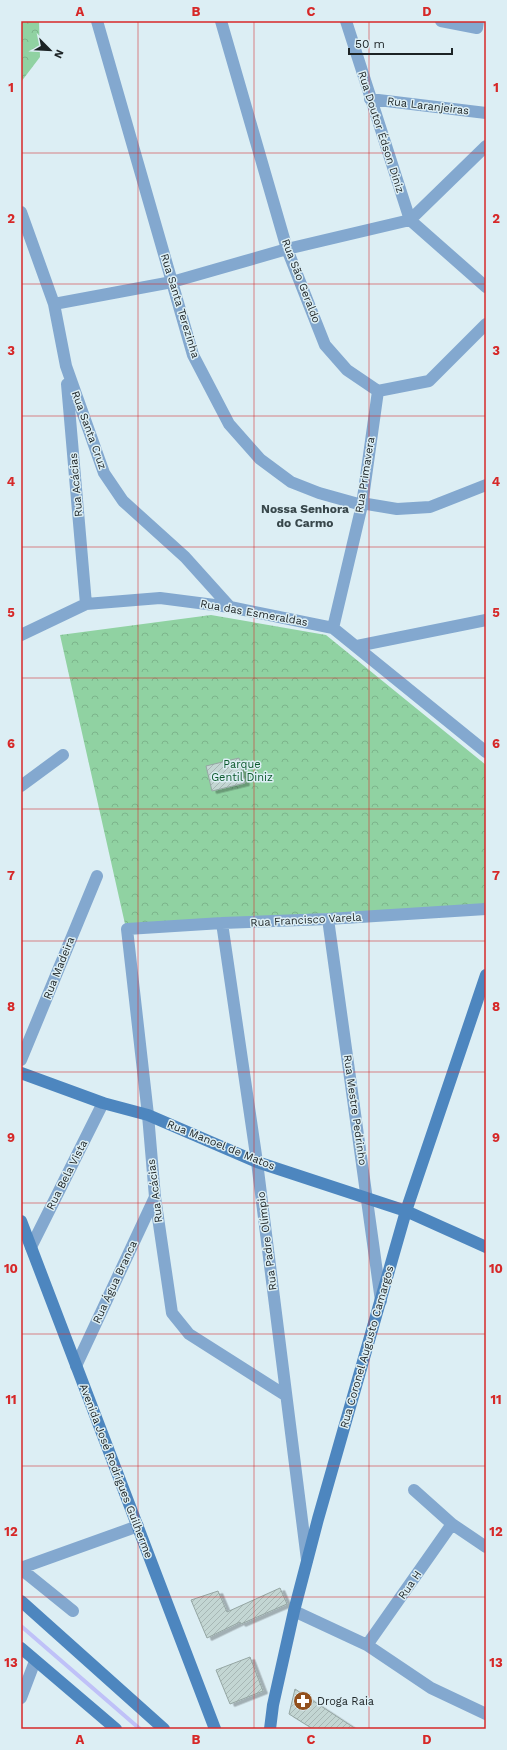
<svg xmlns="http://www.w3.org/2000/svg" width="507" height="1750" viewBox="0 0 507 1750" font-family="'Work Sans',sans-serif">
<defs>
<pattern id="forest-crowns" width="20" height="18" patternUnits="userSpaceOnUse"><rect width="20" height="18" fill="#90d2a2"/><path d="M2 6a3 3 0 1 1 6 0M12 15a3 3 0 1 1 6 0" fill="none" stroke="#7cb48b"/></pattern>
<pattern id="building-hatch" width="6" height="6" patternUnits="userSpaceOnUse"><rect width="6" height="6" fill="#c3d6d3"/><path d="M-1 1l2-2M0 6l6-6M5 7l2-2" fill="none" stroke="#a7b7b5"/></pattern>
<filter id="shadow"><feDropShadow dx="4.5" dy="2.5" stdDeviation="0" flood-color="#0004"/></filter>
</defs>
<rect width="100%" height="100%" fill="#dceef4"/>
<path fill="url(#forest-crowns)" d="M21,21H39L40,57L21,82Z
M211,615L326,635L486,765V905L125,924L60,635Z"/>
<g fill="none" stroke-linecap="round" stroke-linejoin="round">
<path stroke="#bfc1f8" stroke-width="4" d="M21,1626L140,1729"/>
</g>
<path fill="url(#building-hatch)" stroke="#95a6a3" filter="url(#shadow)" d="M239,758L245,783L212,791L206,766Z
M280,1588L287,1604L241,1624L240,1622L207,1638L191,1600L218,1591L227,1612Z
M250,1657L263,1691L230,1704L216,1670Z
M295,1689L356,1729H313L289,1714Z"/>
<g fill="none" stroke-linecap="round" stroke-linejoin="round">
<path stroke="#83a8cf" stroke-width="12" d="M97,21L193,355L229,424L260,459L291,482L319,493L362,505L367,504L397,509L430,507L486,485
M221,21L287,249L325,345L347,370L378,391L429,381L486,324
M346,21L410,220L486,287
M441,21L477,28L478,21
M370,99L486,113
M21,212L54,304L66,366L104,473L123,501L185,557L230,607
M54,304L172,282L287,249L410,220L486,146
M67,384L86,604
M333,628L362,505L378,391
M21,635L86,604L160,598L230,607L333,628L486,752
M357,646L486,620
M21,786L63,755
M328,919L381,1301
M222,923L257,1162L307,1560
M21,1060L97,876
M31,1247L103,1103
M76,1366L155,1197
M285,1395L189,1334L172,1313L155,1197L148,1115L127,929L222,923L328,919L486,909
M414,1490L452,1524L486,1547
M21,1568L138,1526
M21,1569L73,1611
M294,1611L367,1645L431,1688L486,1714
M367,1645L452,1524
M21,1698L35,1661"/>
<path stroke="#4d86bf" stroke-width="12" d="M21,1073L103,1103L148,1115L257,1162L406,1211L486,1247
M21,1221L215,1729
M21,1601L164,1729
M21,1648L116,1729
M270,1729L273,1705L294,1611L318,1519L406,1211L486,975"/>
</g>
<path fill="none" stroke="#d62828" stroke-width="1" stroke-opacity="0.55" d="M138,21V1729M254,21V1729M369,21V1729M21,153H486M21,284H486M21,416H486M21,547H486M21,678H486M21,809H486M21,941H486M21,1072H486M21,1203H486M21,1334H486M21,1466H486M21,1597H486"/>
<defs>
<symbol id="pharmacy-disc" viewBox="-11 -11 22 22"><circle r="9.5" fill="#92501d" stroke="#dceef4"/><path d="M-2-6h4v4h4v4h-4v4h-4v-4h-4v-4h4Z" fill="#fff"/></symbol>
</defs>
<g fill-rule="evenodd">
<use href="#pharmacy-disc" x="292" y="1690" width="22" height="22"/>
</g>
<g text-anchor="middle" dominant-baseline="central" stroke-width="3" stroke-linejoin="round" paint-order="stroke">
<g font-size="11" fill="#1c2325" stroke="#dceef4">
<text transform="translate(428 106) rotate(7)">Rua Laranjeiras</text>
<text transform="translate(381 132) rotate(72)">Rua Doutor Édson Diniz</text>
<text transform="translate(301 281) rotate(69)">Rua São Geraldo</text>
<text transform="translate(180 306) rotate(73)">Rua Santa Terezinha</text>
<text transform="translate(89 430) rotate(70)">Rua Santa Cruz</text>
<text transform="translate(365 475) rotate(-81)">Rua Primavera</text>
<text transform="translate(76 485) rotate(-95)">Rua Acácias</text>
<text transform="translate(254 613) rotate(10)">Rua das Esmeraldas</text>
<text transform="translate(306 920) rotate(-3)">Rua Francisco Varela</text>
<text transform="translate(59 968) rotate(-68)">Rua Madeira</text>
<text transform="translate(355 1110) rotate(82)">Rua Mestre Pedrinho</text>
<text transform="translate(221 1145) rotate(22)">Rua Manoel de Matos</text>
<text transform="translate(67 1175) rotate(-63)">Rua Bela Vista</text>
<text transform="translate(155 1191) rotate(-97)">Rua Acácias</text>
<text transform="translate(267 1241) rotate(-97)">Rua Padre Olímpio</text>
<text transform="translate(115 1282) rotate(-65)">Rua Água Branca</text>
<text transform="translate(367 1347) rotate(-74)">Rua Coronel Augusto Camargos</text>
<text transform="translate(116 1471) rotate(69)">Avenida José Rodrigues Guilherme</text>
<text transform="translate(410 1585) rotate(-55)">Rua H</text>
</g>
<g font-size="11" fill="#0c592d" stroke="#dceef4">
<text x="242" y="764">Parque<tspan x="242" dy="13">Gentil Diniz</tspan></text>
</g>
<g font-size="11" fill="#1c2325" stroke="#dceef4" text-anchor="start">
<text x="317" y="1701">Droga Raia</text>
</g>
<g font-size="12" font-weight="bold" fill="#38474b" stroke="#dceef4">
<text x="305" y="509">Nossa Senhora<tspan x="305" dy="14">do Carmo</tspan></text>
</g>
</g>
<rect width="507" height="1750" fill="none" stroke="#dceef4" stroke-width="44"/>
<g transform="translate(50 50) rotate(114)" stroke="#dceef4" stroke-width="3" paint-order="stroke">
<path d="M0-3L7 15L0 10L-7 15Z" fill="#1c2325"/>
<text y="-6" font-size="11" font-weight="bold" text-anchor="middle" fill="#1c2325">N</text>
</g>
<path d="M349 48v6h103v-6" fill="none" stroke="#1c2325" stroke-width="2"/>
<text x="355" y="48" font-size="12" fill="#1c2325" stroke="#dceef4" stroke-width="3" paint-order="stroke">50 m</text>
<rect x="22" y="22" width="463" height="1706" fill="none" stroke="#d62828" stroke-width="1.5"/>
<g font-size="13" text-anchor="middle" font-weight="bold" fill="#d62828">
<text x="80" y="16">A</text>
<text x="196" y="16">B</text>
<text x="311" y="16">C</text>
<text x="427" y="16">D</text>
<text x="11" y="92">1</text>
<text x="496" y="92">1</text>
<text x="11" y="223">2</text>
<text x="496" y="223">2</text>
<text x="11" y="355">3</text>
<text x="496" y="355">3</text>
<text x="11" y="486">4</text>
<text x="496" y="486">4</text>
<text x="11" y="617">5</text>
<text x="496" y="617">5</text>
<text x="11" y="748">6</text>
<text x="496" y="748">6</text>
<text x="11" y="880">7</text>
<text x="496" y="880">7</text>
<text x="11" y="1011">8</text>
<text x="496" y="1011">8</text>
<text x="11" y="1142">9</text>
<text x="496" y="1142">9</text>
<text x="11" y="1273">10</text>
<text x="496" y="1273">10</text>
<text x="11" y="1404">11</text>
<text x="496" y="1404">11</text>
<text x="11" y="1536">12</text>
<text x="496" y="1536">12</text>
<text x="11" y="1667">13</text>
<text x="496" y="1667">13</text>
<text x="80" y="1744">A</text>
<text x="196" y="1744">B</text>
<text x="311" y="1744">C</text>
<text x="427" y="1744">D</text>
</g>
</svg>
